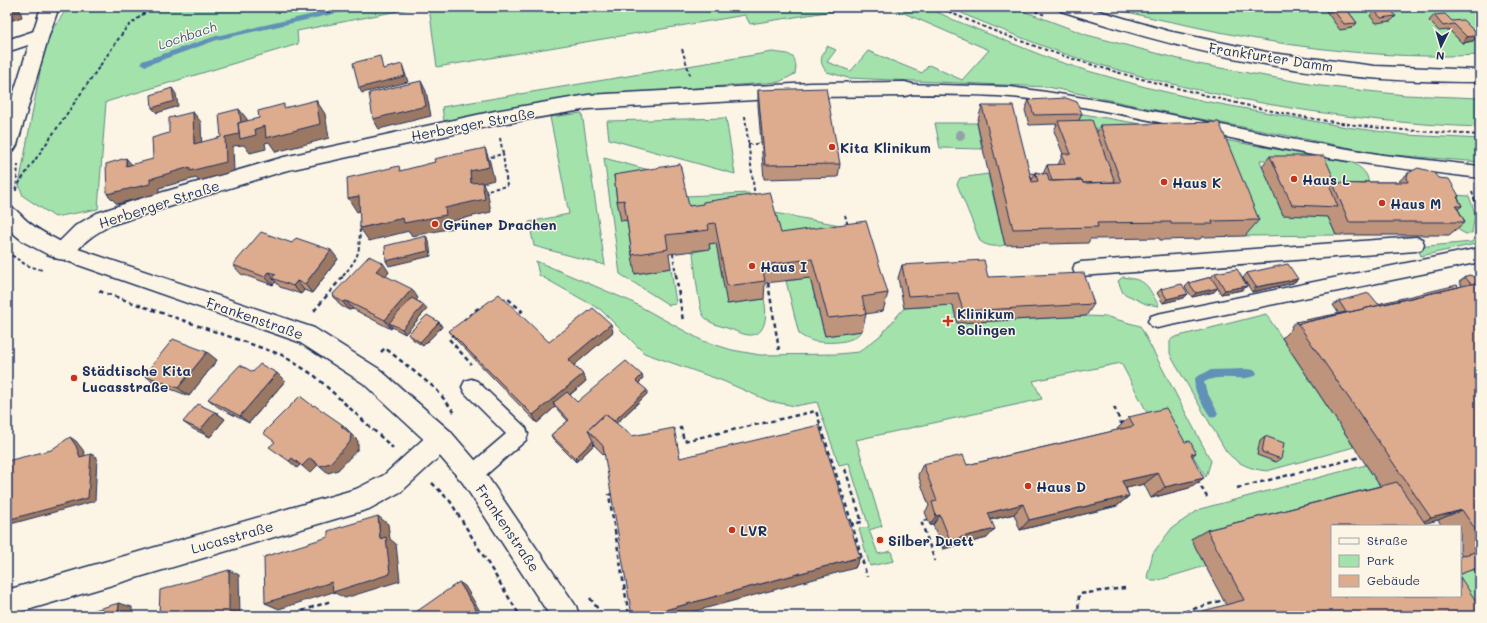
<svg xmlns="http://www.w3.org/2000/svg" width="1487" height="623" viewBox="0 0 1487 623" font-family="Mali,sans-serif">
<rect width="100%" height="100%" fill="#fcf5e5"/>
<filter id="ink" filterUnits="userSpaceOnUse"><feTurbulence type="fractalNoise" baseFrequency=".025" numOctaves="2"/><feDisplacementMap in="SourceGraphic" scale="8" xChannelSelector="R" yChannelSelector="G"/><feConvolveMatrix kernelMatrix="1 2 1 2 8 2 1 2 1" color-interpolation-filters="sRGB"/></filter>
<g filter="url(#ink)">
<path fill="#a3e2ab" stroke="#5f8884" d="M68,7H418L297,31L298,44L106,102L98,209L55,217L23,196L19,185L46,39Z
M429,7H844L833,11L750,24L745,15L437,67Z
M890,7H927L954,20L1051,59L1088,71L1149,88L1209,102L1346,127L1407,135L1480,139V162L1382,154L1175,114L1048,87L848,78L827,72C818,62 821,57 827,46L836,50L827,62L851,71L868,51L922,73L929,65L962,80L989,50Z
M949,7H1013L1087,35L1198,64L1321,86L1405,95L1480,98V127C1355,123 1221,100 1101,65C1056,53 1013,34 970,17Z
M1112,7H1480V55C1383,60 1286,47 1191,26C1165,20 1137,16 1112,7Z
M772,52L788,54L794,58L796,66L795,74L779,82L587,96L444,121L442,107Z
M1072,112L1186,132L1091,142L1077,124Z
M582,113L605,265L534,246L529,222L569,214L550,117Z
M726,118L735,174L609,139L607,121Z
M935,123H977L982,149L940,148Z
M1208,137L1353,163C1360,167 1370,174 1368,184L1342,189L1340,182H1333L1319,161L1260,160L1262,166L1328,217L1336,235L1245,236L1207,139Z
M604,158L664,174L621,220H628L635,274L671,268L676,304L669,305L620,274Z
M988,174L1005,245C996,247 988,247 980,241L957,184L960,178Z
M749,193L755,214L691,226L686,196Z
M1440,194L1469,196L1475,213L1472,233L1466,234L1460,231Z
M769,212L840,225L780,252Z
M1480,227V243L1421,256L1417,247L1472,242Z
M716,243L728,304L764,299C767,311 768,337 748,335C741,334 734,330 727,328C718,325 709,324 703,315C699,309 694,263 693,252L709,249V244Z
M536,261L630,301L703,341L732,350L760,355L838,354L859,352L881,335L904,308L953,305L958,323L1086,316L1108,317L1140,326L1211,461L1206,477L1189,449L1148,414L1121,363L1033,381L1042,399L856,440L882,526L869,530L878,554L891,551L894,561L870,566L859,529L869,527L849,463L839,465L817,402L795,406L769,401L723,381L644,353L601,310L539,275Z
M1123,277C1149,281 1146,284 1159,306L1146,304L1123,293L1118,281Z
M810,278L825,336L861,331C854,343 833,343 820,342C812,342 805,338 799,334L786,281Z
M1266,314L1354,447L1267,471C1250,469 1237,464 1226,451L1173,360L1170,353V340L1175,337Z
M1366,465L1407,526L1375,492L1192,539L1205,566L1156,581H1152L1147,577L1153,553L1172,528L1200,509Z
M1474,569L1480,578V616L1460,596V573Z"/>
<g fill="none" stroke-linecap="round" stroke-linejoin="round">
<path fill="#6191b6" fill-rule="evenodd" d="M345,7H358L355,9L217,40L145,66L141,63L142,61L216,36Z
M1246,369L1255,370L1257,373L1255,376C1239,382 1220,373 1204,382L1206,390L1218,413L1216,416L1213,417L1210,416C1204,406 1190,389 1196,377L1211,370Z"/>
<defs>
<path id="lane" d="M905,84L1010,87L1046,92L1103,101L1285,138L1383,155L1480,166V178C1414,170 1348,163 1283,149C1193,131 1102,106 1011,97C976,94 940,95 905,94L900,93L898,89L900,85Z
M1416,237L1422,239L1424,244L1422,249L1416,251L1081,276L1075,274L1073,269L1075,264L1081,262Z
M1480,248V262L1157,328L1151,326L1148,321L1151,316L1157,314Z
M471,379L477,381L526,428L528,434L526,440L479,481L472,484L465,481L462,475L465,469L506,434L465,393L462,387L465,381Z"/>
<path id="street" d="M40,29L46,31L49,35L46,39L7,52V40Z
M905,82L912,84L914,89L912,94L905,96L811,97L588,109L495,125L284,171L111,225C104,229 96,233 90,238C77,247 73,264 55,258L51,252L55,246L75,226L97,213L136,200L284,157L495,111L588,95L811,83Z
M441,428L450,431L453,439L450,447L402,491L369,509L7,616V590L356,489L384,475L432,431Z"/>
<path id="secondary" d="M41,7H59L49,35L17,145L14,150L7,152V114Z
M1058,7H1086L1168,31L1271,53L1375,66L1480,70V82C1427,82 1375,80 1323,73C1233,62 1147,39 1061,11Z
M7,205C17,208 22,218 31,224C42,233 56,239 69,246L314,328L379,369L450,431L481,467L576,606L579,616H550L463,483L432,447L363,383L299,342L47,254L24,242L7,228Z"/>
</defs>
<use href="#lane" stroke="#1b2f5e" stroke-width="3"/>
<use href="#street" stroke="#1b2f5e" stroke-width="3"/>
<use href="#secondary" stroke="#1b2f5e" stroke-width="3"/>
<path stroke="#1b2f5e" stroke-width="2" stroke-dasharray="3.5 2.5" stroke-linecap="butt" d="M938,7C1021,45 1105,71 1193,92C1242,105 1291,116 1341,123C1387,130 1434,132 1480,135
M1024,7L1045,15
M833,12L834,7
M682,49L690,75
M745,116L755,198
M500,138L503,154
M748,144H761
M15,189L126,28L152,7
M16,191L18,165
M483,191L507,186L503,154L487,158
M1472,192C1477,206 1480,219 1475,234
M845,215L848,226
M7,252L26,265L42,270
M673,254L676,276
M343,276C361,254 359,253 360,226"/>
<path stroke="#1b2f5e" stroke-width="2.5" stroke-dasharray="4.5 3.5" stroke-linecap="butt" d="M676,275L683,321
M768,283L779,350
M99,291L282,355L315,376L393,448
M501,300L507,298L522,311L518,314
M314,311L344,275
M463,321L477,309L483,307
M454,333L449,339L471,364
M381,352L385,348L436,389L455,413
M1114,407L1121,423L1125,422
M671,430L681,428L684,441L816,411L852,524
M845,469L862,522L852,524L867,577
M1197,480L1207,497
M432,483L450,501L520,616
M1237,488L1361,457
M613,493L609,495L629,616
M928,520L921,521L935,561
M590,598L603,616
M287,616L331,601
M1078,616L1079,594L1125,588
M1170,616L1223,600"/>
<use href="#lane" fill="#fcf5e5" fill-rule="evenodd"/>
<use href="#street" fill="#fcf5e5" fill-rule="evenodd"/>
<use href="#secondary" fill="#fcf5e5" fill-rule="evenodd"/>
</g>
<circle fill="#93a1a5" cx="960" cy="135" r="5"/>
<path fill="#be947b" stroke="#1b2f5e" d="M1225,7H1250V8H1225Z
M1329,7H1345L1357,23L1352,28L1340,30L1326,11Z
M1374,10L1396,16L1391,21L1376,23L1370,16Z
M1434,15L1452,21L1478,35L1473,41L1462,43L1449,30L1439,31L1429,21Z
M758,90L840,164L838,177L764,179L758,105Z
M1029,100L1082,114L1079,120L1097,132L1100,125L1259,220L1245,236L1202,237L1200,239L1160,240L1159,238L1090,239L1088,243L1005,245L977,123L982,106L1030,174H1035V172L1043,174L1047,165H1058L1063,154L1054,131L1057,124L1029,125L1025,110Z
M1270,156L1336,183L1362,184L1364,182H1398L1408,173L1438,178L1459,196L1458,198L1462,206L1458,209L1465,222L1449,235H1336L1328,217L1283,215L1262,166Z
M614,175L689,206L781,233L888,293L883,311L866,314L862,331L825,336L810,278L765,283L764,299L727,304L716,243L709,244L710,249L669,254L671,268L635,274L632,255L627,220L621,221L617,201Z
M338,259L312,293L304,290L301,294L280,287L276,282L273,285L241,274L233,265Z
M902,265L988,277L1094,304L1086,316L957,323L953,305L904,308L898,278Z
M389,272L386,276L418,298L416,300L424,305L427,309L405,334L392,327L391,329L353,309L349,310L341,306L334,297Z
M1215,273L1247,286L1242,290L1221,294L1218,288L1214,292L1192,297L1185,287L1189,283L1211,277Z
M1247,273L1298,279L1293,283L1252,292L1243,278Z
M1469,275L1478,283L1480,282V578L1474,569L1460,553V526H1442L1438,520L1425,523L1332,596L1226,605L1191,539L1207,530L1380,486L1282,338L1292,328L1291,326L1296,322L1339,314L1333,305L1339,301L1378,304L1462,286L1459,282Z
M1161,289L1188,294L1184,298L1163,303L1157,293Z
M439,322L442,327L423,346L411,338L408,334Z
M449,331L549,342L613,332L574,365L583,374L586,381L570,395L577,402L643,379L639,383L647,394L616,424L632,436L680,458L860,557L855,568L605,456L594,445L576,462L553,439L551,435L568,421L555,407L537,423L455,339Z
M217,360L189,396L155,383L144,375Z
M253,372L285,381L249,423L218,407L208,399Z
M215,412L225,419L210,437L193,429L183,422Z
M1129,417L1185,442L1196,453L1192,456L1189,488L1151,498L1144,484L1126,488L1129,496L1117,506L1020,530L1014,514L991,520L987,538L943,549L933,525H930L925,512L929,506L918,475L923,464L967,465L1118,430L1117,429Z
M1265,436L1281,459L1276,462L1257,455L1260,440Z"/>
<path fill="#9b7864" stroke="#1b2f5e" d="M7,7H19L22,17L7,22Z
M1478,35L1473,41L1462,43L1467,37Z
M402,64L408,82L362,93L359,88Z
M421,81L426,91L431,116L379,129L373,119Z
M172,88L176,94L178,106L157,113L152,108Z
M316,100L325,114L329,138L276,152L269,142L265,143L266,149L250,153L244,145L233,146L234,171L199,181L196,178L159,188V193L117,204L107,194L150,179L225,137L239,109L247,119L249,137L255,129Z
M193,112L201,122L202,154L194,144Z
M485,148L490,162L494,180L483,183L488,195L491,212L452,221L453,228L412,236L409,231L369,241L360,228L445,208L471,183L470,171Z
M126,158L135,168L126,166Z
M359,196L367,209L357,212L348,198Z
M426,236L429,241L431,256L389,266L386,261Z
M331,250L338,259L312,293L305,284Z
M383,263L389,272L382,280L376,271Z
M269,272L276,279L272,278L276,282L273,285L265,277Z
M1298,279L1293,283L1252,292L1256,287Z
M297,281L304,290L301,294L293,286Z
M1247,286L1242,290L1221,294L1225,290Z
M1218,288L1214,292L1192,297L1196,293Z
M412,289L418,298L394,325L389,323L392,327L391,329L385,320Z
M1188,294L1184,298L1163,303L1167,299Z
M346,301L353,309L349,310L343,302Z
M424,305L427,309L405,334L402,329Z
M439,322L442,327L423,346L420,342Z
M611,324L613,332L571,368L568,360Z
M207,352L217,360L189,396L178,388Z
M277,373L285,381L249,423L240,416Z
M583,374L586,381L556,406L553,403L555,407L537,423L533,415Z
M642,375L643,379L637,385L636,381Z
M647,390V394L598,441L596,438Z
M215,412L225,419L210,437L200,430Z
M343,425L350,432L349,433L341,426Z
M351,434L358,441V449L338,470L328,473L320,466Z
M70,437L76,441L83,450L87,460L80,457Z
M593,441L594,445L576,462L575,458Z
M91,454L97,457L95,501L7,525V520Z
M292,458L300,465L297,468L289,461Z
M310,458L318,465L310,473L302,466Z
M1158,473L1144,484L1110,492L1122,481Z
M1204,478L1189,488L1151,498L1165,487Z
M1129,496L1117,506L1020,530L1029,520Z
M1023,504L1014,514L980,522L988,513Z
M1462,510L1438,520L1415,526H1412L1431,518Z
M940,515L933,525H930L936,516Z
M378,516L388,524L390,539L396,544L400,581L345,598L333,592L279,609L265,603L380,539Z
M995,529L987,538L943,549L950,540Z
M860,557L855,568L677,616H643Z
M229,570L239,575L240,616H228Z
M459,582L465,586L483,616H480Z
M119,603L132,607V616H118Z"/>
<path fill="#ddac8f" stroke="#1b2f5e" d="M1331,7H1345L1357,23L1344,24Z
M1389,8L1396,16L1381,18L1374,10Z
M1445,14L1452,21L1463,20L1478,35L1467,37L1454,24L1443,26L1434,15Z
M380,56L383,69L402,64L405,76L359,88L353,63Z
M421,81L426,106L373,119L369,93Z
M172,88L174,101L152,108L151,95Z
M826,88L840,164L765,165L758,90Z
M1066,98L1077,102L1082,114L1034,115L1029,100Z
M316,100L320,124L266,138L265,126L255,129L256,135L240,139L238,123L259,118L258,111L284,104V108Z
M982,106H1013L1032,182L1038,181L1035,172L1043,174L1047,173L1049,181L1082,180L1083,183L1121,182L1100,125L1219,122L1259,220L1212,221L1213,224H1171V222L1097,223L1098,227L1013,229Z
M239,109L241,122L238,123L239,134L225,137L226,162L190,171V167L150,179V184L107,194L106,164L126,158V166L153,159L152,138L169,133V118L193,112L194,144L221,137L219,114Z
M1092,120L1115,182L1083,183L1082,180L1052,181L1047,165L1065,164L1062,154H1071L1058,121Z
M485,148L489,167L470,171L471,183L482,182L485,199L445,208L446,215L404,223L403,218L360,228L359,196L348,198L347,178L399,166L400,171L435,162L434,159Z
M1270,156H1324L1336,183H1333L1330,187L1338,207L1292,205Z
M680,164L689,206L703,204V202L770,192L781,233L866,221L888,293L862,297L866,314L828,318L812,259L762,265L765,281L727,286L715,223L708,224L709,230L666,235L668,249L632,255L624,200L617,201L614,175Z
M1418,168L1426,170L1434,173L1438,178L1449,179L1459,196L1457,197L1462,206H1456L1465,222H1349L1333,183L1365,184L1364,182H1408L1407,177L1408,173Z
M1032,173L1035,174L1032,180L1030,174Z
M261,232L292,243L296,238L331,250L305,284L297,281L293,286L272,278L276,274L269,272L265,277L233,265Z
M426,236L428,251L386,261L385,246Z
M369,256L383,263L376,271L412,289L385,320L346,301L343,302L334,297L333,294Z
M984,260L988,277L1084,273L1094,304L963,311L958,293L908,296L902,265Z
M1288,264L1298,279L1256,287L1247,273Z
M1237,269L1247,286L1225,290L1215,273Z
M1469,275L1475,277L1479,282L1478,283L1473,284L1470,283L1465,277Z
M1211,277L1218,288L1196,293L1189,283Z
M1480,282V536L1462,510L1431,518L1298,324Z
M1182,284L1188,294L1167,299L1161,289Z
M1457,285L1459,287L1297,324L1296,322L1346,312L1339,301L1369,293L1378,304Z
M499,294L549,342L593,308L611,324L568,360L583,374L533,415L449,331Z
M412,298L424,305L402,329L389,323Z
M427,315L439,322L420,342L408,334Z
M173,339L207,352L178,388L144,375Z
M626,361L642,375L636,381L647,390L614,421L605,414L588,430L593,441L575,458L551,435L569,420L553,403L567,392L577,402Z
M260,364L277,373L240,416L208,399L240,365L253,372Z
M300,396L313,406L314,405L343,425L341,426L351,434L350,442L330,463L320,466L310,458L302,466L292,458L289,461L269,447L275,442L263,433Z
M198,404L215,412L200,430L183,422Z
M1166,408L1185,442L1190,441L1196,453L1191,454L1204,478L1165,487L1158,473L1122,481L1129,496L1029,520L1023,504L988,513L995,529L950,540L940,515L936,516L932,502L937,501L923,464L963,455L967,465L1075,440L1134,426L1129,417Z
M605,414L632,436L674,428L680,458L819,425L860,557L643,616H632L603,446L588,430Z
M1265,436L1284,443L1281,459L1262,452Z
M70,437L76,446L80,457L91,454L88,498L7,520V461L51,450Z
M1397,482L1427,526H1332V596H1460V577L1480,607V616H1184L1244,600L1207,530Z
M378,516L380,539L386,537L390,574L333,592L332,582L265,603L264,557L328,537V531Z
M1480,551V567L1460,574V556Z
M229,570V616H159L160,590Z
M459,582L480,616H418L416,612Z
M119,603L118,616H74Z"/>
</g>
<g fill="#c8321e" stroke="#fcf5e5" stroke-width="1.5">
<circle cx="832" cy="147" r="4"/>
<circle cx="1294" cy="179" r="4"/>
<circle cx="1164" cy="182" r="4"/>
<circle cx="1382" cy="203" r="4"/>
<circle cx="435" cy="224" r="4"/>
<circle cx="752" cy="266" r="4"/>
<path d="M946 315h4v4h4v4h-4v4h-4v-4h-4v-4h4z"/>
<circle cx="74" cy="378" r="4"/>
<circle cx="1028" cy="486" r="4"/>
<circle cx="732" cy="530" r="4"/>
<circle cx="880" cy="540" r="4"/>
</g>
<g text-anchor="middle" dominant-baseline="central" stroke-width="3" stroke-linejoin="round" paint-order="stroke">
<g font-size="13" font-style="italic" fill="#385883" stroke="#fcf5e5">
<text transform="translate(187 35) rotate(-19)">Lochbach</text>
</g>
<g font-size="14" fill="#1b2f5e" stroke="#fcf5e5">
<text transform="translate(1271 57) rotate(9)">Frankfurter Damm</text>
<text transform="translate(473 124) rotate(-11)">Herberger Straße</text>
<text transform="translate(159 204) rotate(-18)">Herberger Straße</text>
<text transform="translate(255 318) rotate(19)">Frankenstraße</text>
<text transform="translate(508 528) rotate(56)">Frankenstraße</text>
<text transform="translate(232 537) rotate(-16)">Lucasstraße</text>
</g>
<g font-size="14" font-weight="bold" fill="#1b2f5e" stroke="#fcf5e5" text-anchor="start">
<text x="840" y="147">Kita Klinikum</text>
<text x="1302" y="179">Haus L</text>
<text x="1172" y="182">Haus K</text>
<text x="1390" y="203">Haus M</text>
<text x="443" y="224">Grüner Drachen</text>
<text x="760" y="266">Haus I</text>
<text x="957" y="313">Klinikum<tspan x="957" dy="16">Solingen</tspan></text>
<text x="82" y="370">Städtische Kita<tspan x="82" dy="16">Lucasstraße</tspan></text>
<text x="1036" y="486">Haus D</text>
<text x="740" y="530">LVR</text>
<text x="888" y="540">Silber Duett</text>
</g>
</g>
<rect width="1487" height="623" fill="none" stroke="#fcf5e5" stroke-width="24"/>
<rect x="12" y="12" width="1463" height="599" fill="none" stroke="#1b2f5e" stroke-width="1.5" filter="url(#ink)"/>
<rect x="1331" y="525" width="130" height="72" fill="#fcf5e5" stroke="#a2a6af"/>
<rect x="1339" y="538" width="20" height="6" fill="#fcf5e5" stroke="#a2a6af"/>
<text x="1367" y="545" font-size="12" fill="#1b2f5e">Straße</text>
<rect x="1339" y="555" width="20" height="12" fill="#a3e2ab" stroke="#a2a6af"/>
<text x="1367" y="565" font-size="12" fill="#1b2f5e">Park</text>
<rect x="1339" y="575" width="20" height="12" fill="#ddac8f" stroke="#a2a6af"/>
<text x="1367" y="585" font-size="12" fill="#1b2f5e">Gebäude</text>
<g transform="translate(1441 46) rotate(185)" stroke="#fcf5e5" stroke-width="3" paint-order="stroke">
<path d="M0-3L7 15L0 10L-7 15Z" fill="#1b2f5e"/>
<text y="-6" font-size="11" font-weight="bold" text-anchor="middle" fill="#1b2f5e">N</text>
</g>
</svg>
